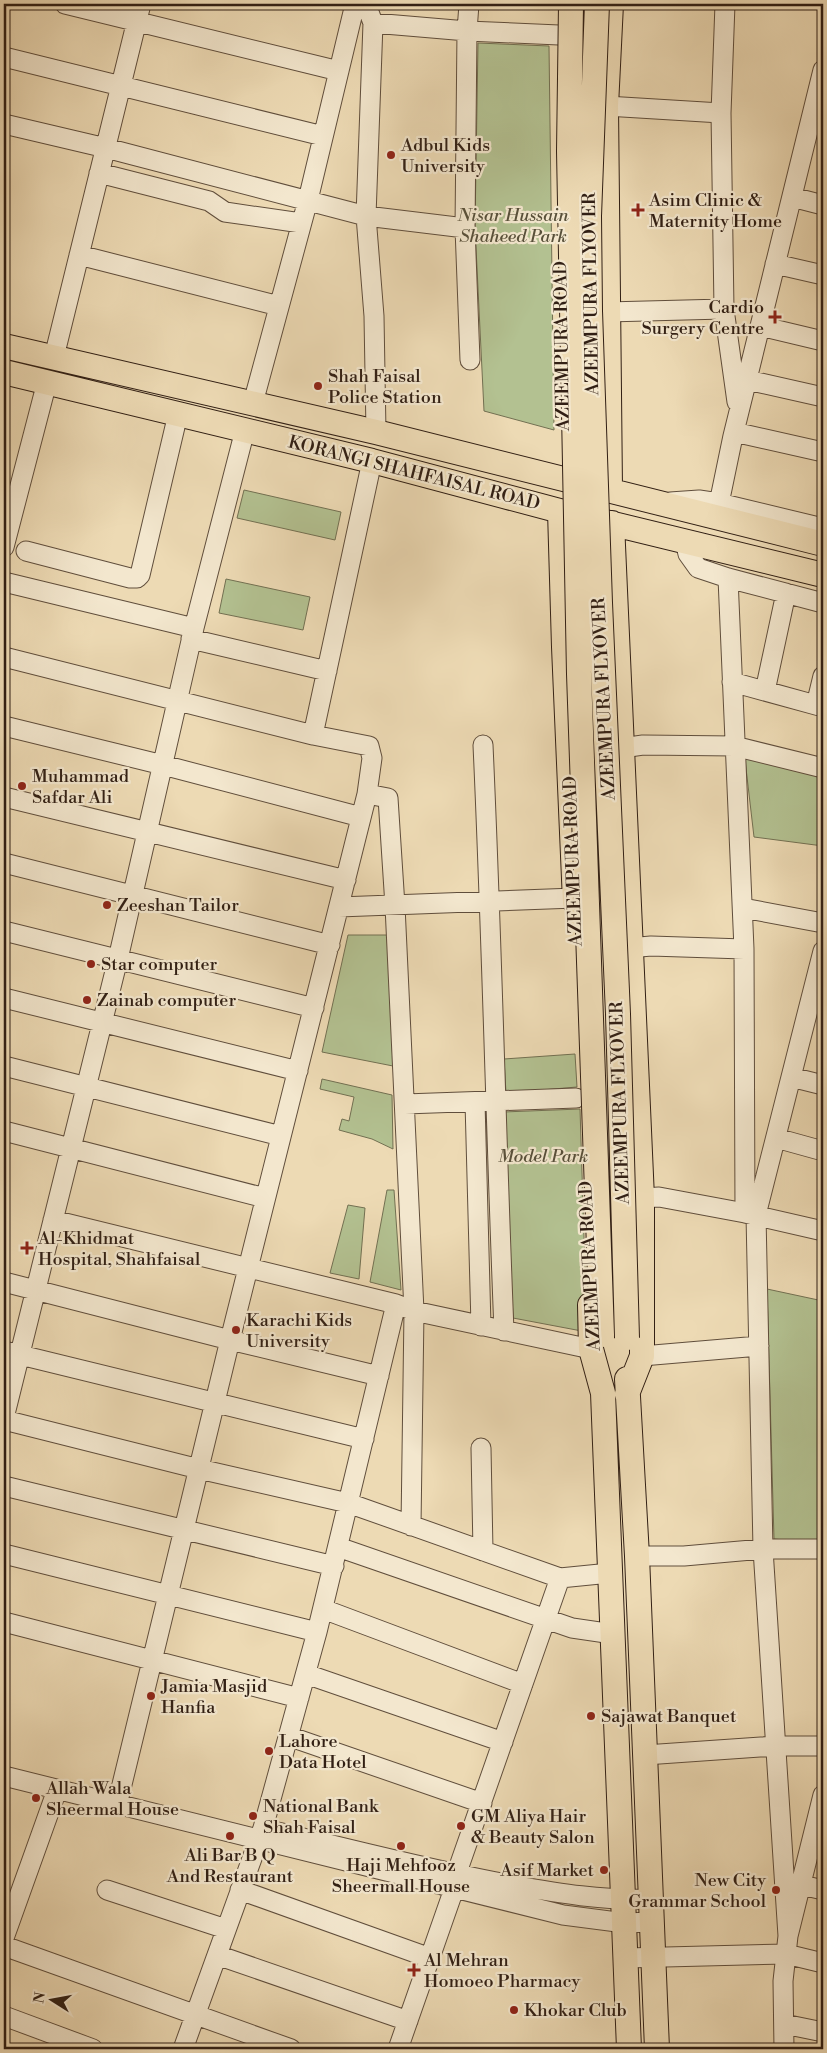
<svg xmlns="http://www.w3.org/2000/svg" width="827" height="2053" viewBox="0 0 827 2053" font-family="'Libre Bodoni',serif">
<rect width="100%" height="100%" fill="#eddab4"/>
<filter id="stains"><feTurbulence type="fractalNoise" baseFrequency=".004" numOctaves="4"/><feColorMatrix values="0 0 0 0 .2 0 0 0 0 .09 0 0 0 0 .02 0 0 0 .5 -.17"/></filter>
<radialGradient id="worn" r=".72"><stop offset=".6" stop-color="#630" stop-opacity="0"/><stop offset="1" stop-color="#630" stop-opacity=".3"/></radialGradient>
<path fill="#b3c191" stroke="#727052" d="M478,43L549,46L554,430L484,411L475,227Z
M244,490L341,512L335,540L237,518Z
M226,579L310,597L303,630L219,613Z
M744,751L823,775V846L754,837Z
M348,935H388L393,1066L322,1052Z
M575,1054L577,1087L506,1093L504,1059Z
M322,1079L392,1095L393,1149L372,1139L339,1130L342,1119L349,1121L354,1097L320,1089Z
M580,1109L587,1332L513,1318L503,1112Z
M387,1190H394L401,1290L370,1282Z
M348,1205L365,1208L359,1279L330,1273Z
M767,1289L823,1301V1544L774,1539Z"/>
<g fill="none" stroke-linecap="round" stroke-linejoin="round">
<defs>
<path id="minor" d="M65,4L339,71
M366,4L373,23L366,216L374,316L376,432
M469,4L467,31L465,228L470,360
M725,4L721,113L724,309L737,402
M373,23L467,31L559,35
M4,57L323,136
M606,106L721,113
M4,124L106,148L366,216L465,228
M99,173L209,201L225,212L301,223
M792,197L823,205
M79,255L279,306
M775,264L823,275
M607,312L724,309
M760,326L823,341
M54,357L141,4
M747,380L823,397
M253,403L308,200L355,4
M734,432L823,452
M670,502L699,500L719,503L823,528
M716,518L733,436L823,70
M685,541L688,554L698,568L728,578L823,603
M4,547L47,382
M26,551L130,578H137L140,575L178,414
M728,578L744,949L745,1213
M4,582L194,628
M191,639L327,671
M4,657L313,735
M732,682L823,707
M765,691L786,593
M816,705L823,676
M4,726L163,765L361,817
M483,745C492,940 496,1136 504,1331
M622,748L643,745L734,746L823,768
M367,794L388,798L395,906L414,1311L411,1526
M4,797L346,880
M4,863L330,945
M339,907L575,898
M743,908L823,923
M4,931L314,1008
M629,948L651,946L744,949
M4,998L298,1071
M4,1066L281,1136
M791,1077L823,1085
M475,1102L481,1326
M405,1104L576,1098
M4,1131L265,1198
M776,1138L823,1151
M642,1198L659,1197L745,1213L823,1231
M53,1220L396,1304L414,1311L591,1349
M4,1282L230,1340L379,1376
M4,1351L364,1439
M642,1356L759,1346
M4,1418L118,959L194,628L245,430
M4,1420L199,1469L348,1503L560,1578
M481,1448L483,1551
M4,1486L334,1566
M338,1547L572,1628L613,1634
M4,1554L317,1632
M637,1556H684L763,1549H823
M323,1609L523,1684
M4,1622L299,1698
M306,1674L503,1742
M288,1736L482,1803
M645,1755L775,1746H823
M4,1776L563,1915L625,1923L652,1922
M117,1805L230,1340L367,794L372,758L369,746L313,735L372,461
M265,1829C347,1848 429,1870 512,1885C558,1893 604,1901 651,1899
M456,1875L560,1578L610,1573
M802,1885L823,1890
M107,1890L226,1929
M240,1890L430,1958
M788,1936L763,1549L756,1215L823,951
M4,1938L57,1790
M4,1946L291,2049
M217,1955L408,2021
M626,1958L786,1954L823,1963
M4,2016L93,2049
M784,2024L823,2032
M183,2049L263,1828L317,1632L396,1304
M398,2049L454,1889
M784,2049L783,1981L788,1936L823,1795"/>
<path id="major" d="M4,346L376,432L823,544
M4,372L372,461L560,511L823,575
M610,489L606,106L611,4
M560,511L564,647L575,902
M612,523L642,1198V1356L627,1394
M590,1305L591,1349L603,1393L629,2049
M627,1379L637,1556L657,2049"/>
</defs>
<use href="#minor" stroke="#604e3c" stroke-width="21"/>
<use href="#major" stroke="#311f14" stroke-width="26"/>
<use href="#minor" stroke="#f3e7ce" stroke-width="19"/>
<use href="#major" stroke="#eddab4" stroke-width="24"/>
<defs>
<path id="major-bridge" d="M571,4L569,151L579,674L602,1335
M597,4L589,216L590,311L600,603L618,1014L627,1338"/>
</defs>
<use href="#major-bridge" stroke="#311f14" stroke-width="26" stroke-linecap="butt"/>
<use href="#major-bridge" stroke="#eddab4" stroke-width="24"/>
</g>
<g fill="#8f2418" stroke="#f3e7ce" stroke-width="2">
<circle cx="391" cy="155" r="5"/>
<path d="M635.5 202.5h5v5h5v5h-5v5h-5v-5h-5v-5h5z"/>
<path d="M772.5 309.5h5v5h5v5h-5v5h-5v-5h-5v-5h5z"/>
<circle cx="318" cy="386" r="5"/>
<circle cx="22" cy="786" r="5"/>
<circle cx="107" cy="905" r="5"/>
<circle cx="91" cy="964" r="5"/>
<circle cx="87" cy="1000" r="5"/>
<path d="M24.5 1240.5h5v5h5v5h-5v5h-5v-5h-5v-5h5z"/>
<circle cx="236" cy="1330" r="5"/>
<circle cx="151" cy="1696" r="5"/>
<circle cx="591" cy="1716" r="5"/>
<circle cx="269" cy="1751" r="5"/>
<circle cx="36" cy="1798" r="5"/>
<circle cx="253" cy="1816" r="5"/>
<circle cx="461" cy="1826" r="5"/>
<circle cx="230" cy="1836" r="5"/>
<circle cx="401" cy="1846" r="5"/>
<circle cx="604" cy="1870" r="5"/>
<circle cx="776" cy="1890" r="5"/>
<path d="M411.5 1962.5h5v5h5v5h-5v5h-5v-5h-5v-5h5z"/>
<circle cx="514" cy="2010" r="5"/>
</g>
<g text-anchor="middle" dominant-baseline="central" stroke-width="4.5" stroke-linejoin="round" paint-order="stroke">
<g font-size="18" fill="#311f14" stroke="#f3e7ce" text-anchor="start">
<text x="401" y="145">Adbul Kids<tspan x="401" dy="21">University</tspan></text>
<text x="649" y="200">Asim Clinic &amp;<tspan x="649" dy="21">Maternity Home</tspan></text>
<text x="764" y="307" text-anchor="end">Cardio<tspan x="764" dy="21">Surgery Centre</tspan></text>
<text x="328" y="376">Shah Faisal<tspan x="328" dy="21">Police Station</tspan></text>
<text x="32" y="776">Muhammad<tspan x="32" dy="21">Safdar Ali</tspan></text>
<text x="117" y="905">Zeeshan Tailor</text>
<text x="101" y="964">Star computer</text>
<text x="97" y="1000">Zainab computer</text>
<text x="38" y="1238">Al-Khidmat<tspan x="38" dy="21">Hospital, Shahfaisal</tspan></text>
<text x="246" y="1320">Karachi Kids<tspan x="246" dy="21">University</tspan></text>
<text x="161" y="1686">Jamia Masjid<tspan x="161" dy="21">Hanfia</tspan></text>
<text x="601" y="1716">Sajawat Banquet</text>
<text x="279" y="1741">Lahore<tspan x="279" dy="21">Data Hotel</tspan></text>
<text x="46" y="1788">Allah Wala<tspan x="46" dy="21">Sheermal House</tspan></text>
<text x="263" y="1806">National Bank<tspan x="263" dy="21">Shah Faisal</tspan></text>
<text x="471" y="1816">GM Aliya Hair<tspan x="471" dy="21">&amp; Beauty Salon</tspan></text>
<text x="230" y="1855" text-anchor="middle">Ali Bar B Q<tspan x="230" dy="21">And Restaurant</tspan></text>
<text x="401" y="1865" text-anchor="middle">Haji Mehfooz<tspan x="401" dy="21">Sheermall House</tspan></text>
<text x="594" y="1870" text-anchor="end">Asif Market</text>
<text x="766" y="1880" text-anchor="end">New City<tspan x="766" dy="21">Grammar School</tspan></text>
<text x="424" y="1960">Al Mehran<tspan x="424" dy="21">Homoeo Pharmacy</tspan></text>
<text x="524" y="2010">Khokar Club</text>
</g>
<g font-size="18" font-style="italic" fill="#58503a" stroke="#f3e7ce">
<text x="513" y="215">Nisar Hussain<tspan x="513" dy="21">Shaheed Park</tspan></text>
<text x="543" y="1156">Model Park</text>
</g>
<g font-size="18" fill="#311f14" stroke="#f3e7ce">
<text transform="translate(591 294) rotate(-91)">AZEEMPURA FLYOVER</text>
<text transform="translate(562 346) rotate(-91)">AZEEMPURA ROAD</text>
<text transform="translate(414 473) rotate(14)">KORANGI SHAHFAISAL ROAD</text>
<text transform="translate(604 699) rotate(-93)">AZEEMPURA FLYOVER</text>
<text transform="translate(573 861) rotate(-92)">AZEEMPURA ROAD</text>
<text transform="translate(620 1103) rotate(-92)">AZEEMPURA FLYOVER</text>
<text transform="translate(590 1266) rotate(-93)">AZEEMPURA ROAD</text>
</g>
</g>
<rect width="827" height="2053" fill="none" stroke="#eddab4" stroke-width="20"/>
<rect x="5" y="5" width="817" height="2043" fill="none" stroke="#311f14" stroke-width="2.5"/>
<rect x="10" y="10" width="807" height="2033" fill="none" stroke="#311f14"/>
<g transform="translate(52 2000) rotate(281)" stroke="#f3e7ce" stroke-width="4" paint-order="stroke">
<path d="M0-4L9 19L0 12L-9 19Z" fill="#311f14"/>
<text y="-8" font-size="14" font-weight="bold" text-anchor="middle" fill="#311f14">N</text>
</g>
<rect width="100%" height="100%" filter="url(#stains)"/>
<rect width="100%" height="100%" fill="url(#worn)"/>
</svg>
